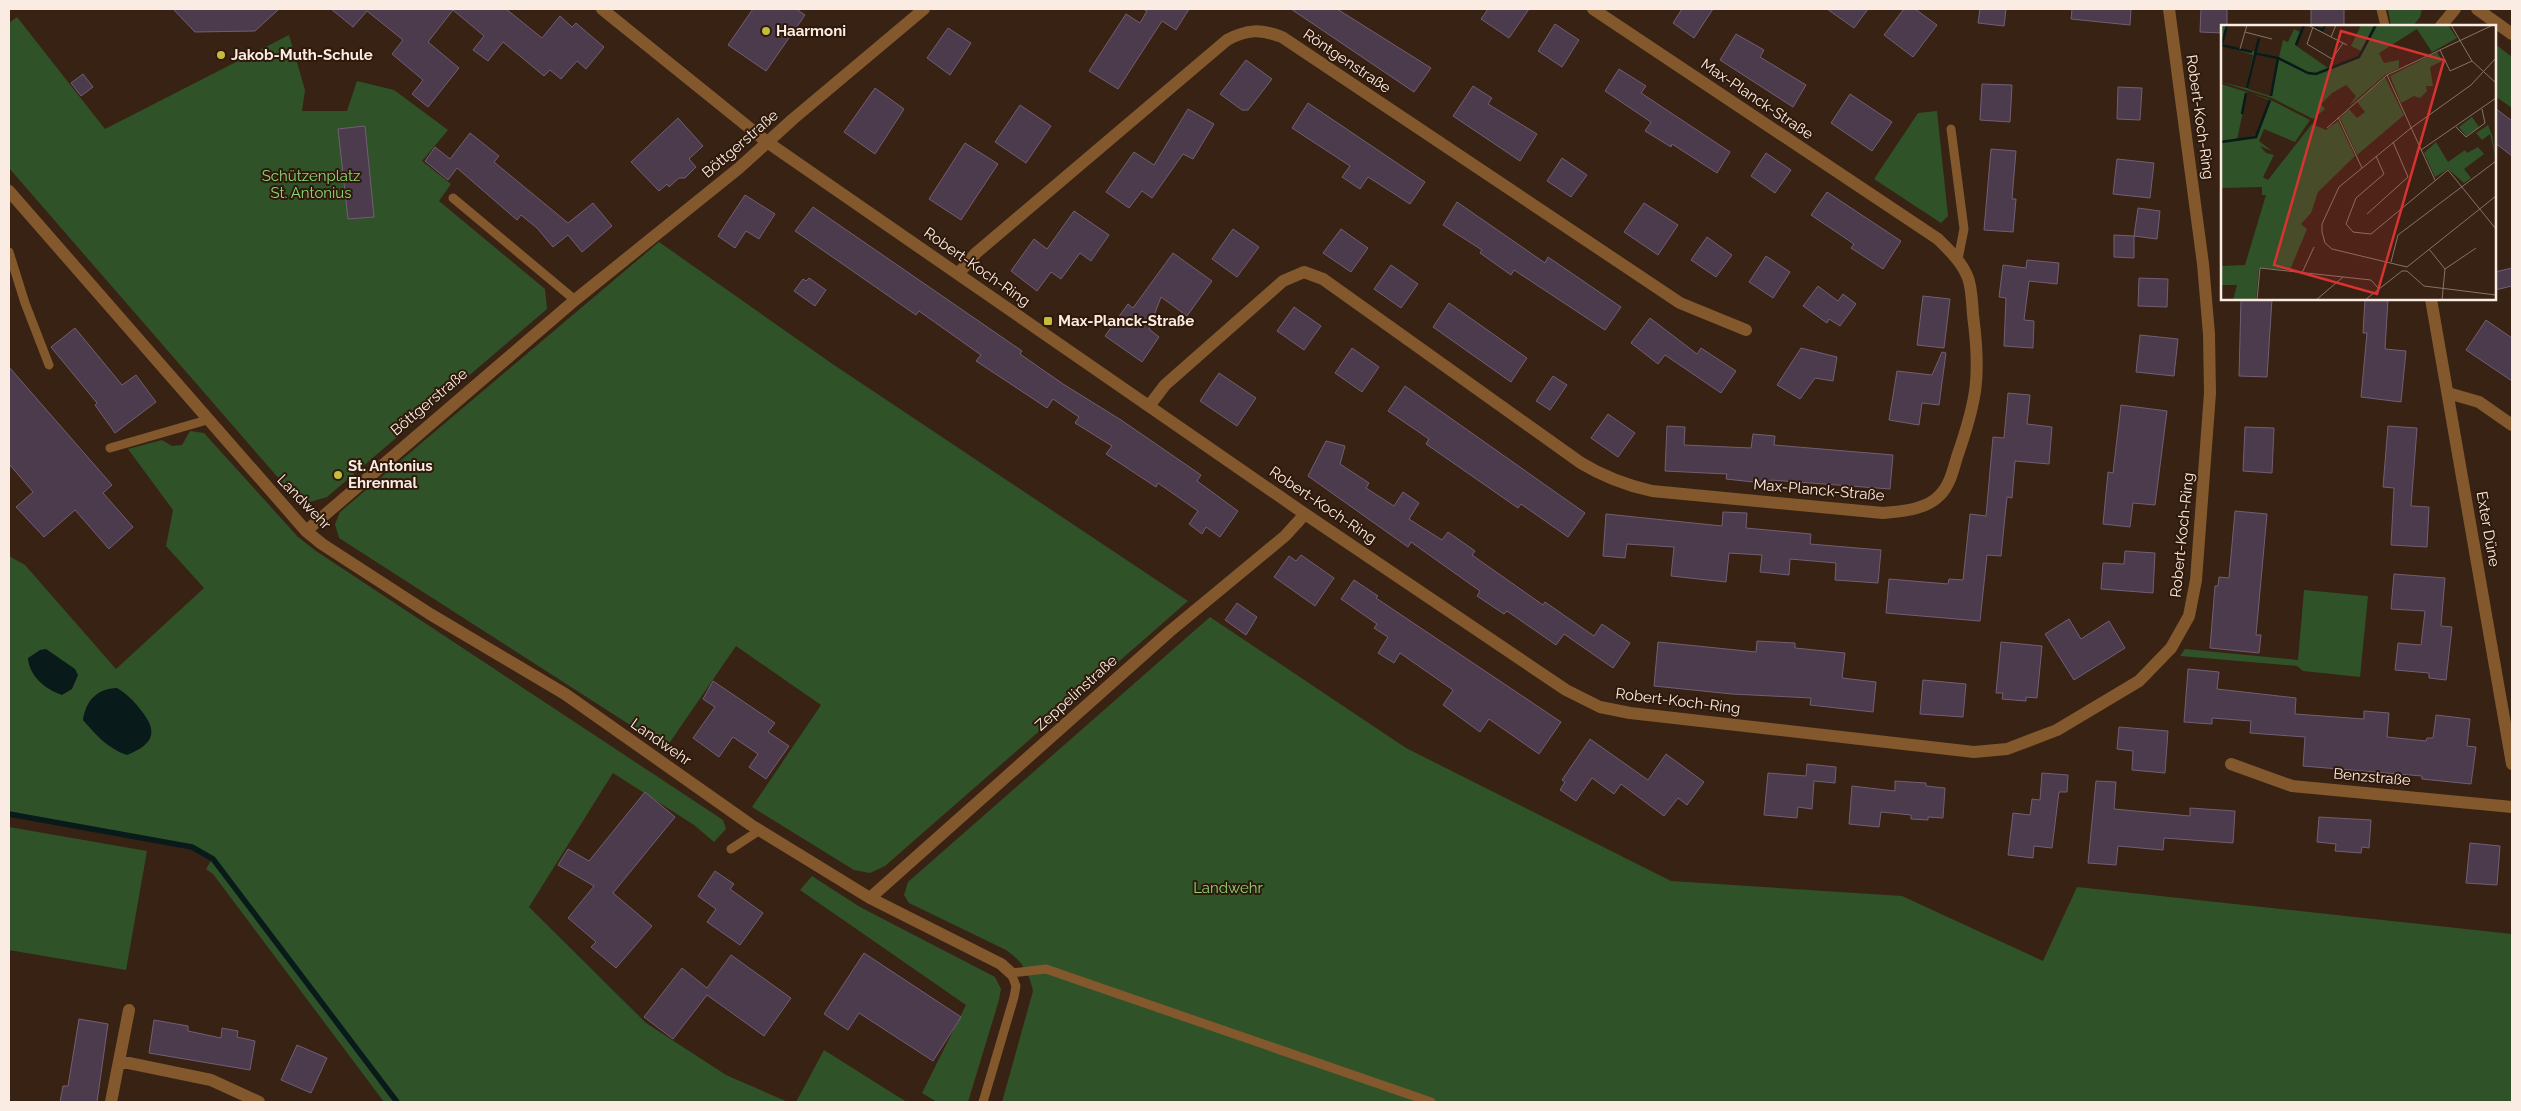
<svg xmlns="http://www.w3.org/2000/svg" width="2521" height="1111" viewBox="0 0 2521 1111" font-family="Raleway,sans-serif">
<rect width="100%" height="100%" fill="#382214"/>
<path fill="#305228" d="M2388,9H2422L2420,17L2413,26H2391Z
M17,17L105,129L289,35L305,90L302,111H347L357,81L394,90L448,130L422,161L451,184L439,201L545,289L547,309L327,497L310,502L294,496L9,168V23Z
M2495,44L2512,57V108L2495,96Z
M1937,111L1948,216L1941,223L1874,179L1918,113Z
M659,242L831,363L1188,601L885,866L870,873L854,870L752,807L821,705L736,646L666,748L339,538L335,524L340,512Z
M190,431L204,433L298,537L316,551L723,820L726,829L714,842L694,825L613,773L529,907L646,1023L726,1075L788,1102H384L213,874L206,869L212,859L192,847L9,814V556L25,565L116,669L204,588L166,546L173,510L128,449L162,440L172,446L182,445Z
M2304,590L2368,596L2360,677L2303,671L2297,666L2180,656L2185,649L2298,660Z
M1210,617L1406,748L1671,881L1902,896L2043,961L2077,887L2512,934V1102H1002L1033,991C1029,972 1022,961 1006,950L909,903L904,895L908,882Z
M9,827L147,851L126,970L9,950Z
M812,876L860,907L995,977L1001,989L999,1000L968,1102H937L922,1093L966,1005L800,890Z
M824,1050L897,1096L907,1102H796Z"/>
<path fill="#081a1a" d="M46,649L75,669L78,675L72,689L62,695C45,689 29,676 28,658L40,650Z
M117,688C127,694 133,700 140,709C159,732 154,744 127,755C107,748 97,736 83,720C86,700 97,689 117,688Z"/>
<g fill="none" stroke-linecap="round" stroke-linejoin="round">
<path stroke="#081a1a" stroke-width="5.5" d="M9,814L192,847L213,859L397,1102"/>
</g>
<path fill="#4c3a4d" stroke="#725e73" d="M173,9H279L255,31L195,32Z
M331,9H506L542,38L560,16L572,27L576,23L604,47L586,69L577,61L561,79L550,70L544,76L503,42L488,61L473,50L484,36L453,10L428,42L459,68L428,107L412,94L423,80L392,54L403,40L367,11L353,27Z
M753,9H796L805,15L766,71L728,45Z
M1143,9H1189L1176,30L1162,21L1118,89L1089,71L1126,14L1140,23L1147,11Z
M1291,9H1337L1431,68L1414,92Z
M1488,9H1529L1509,38L1481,19Z
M1682,9H1713L1694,38L1673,23Z
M1827,9H1868L1854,28Z
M1904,9H1915L1937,25L1913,57L1884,35Z
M1980,9H2006L2004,26L1978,23Z
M2072,9H2131L2130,25L2071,19Z
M2201,9H2227V26H2222V33L2200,32Z
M2311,9H2344V26H2311Z
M1555,24L1579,40L1562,67L1538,51Z
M948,28L971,43L950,75L927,58Z
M1736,34L1764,50L1760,57L1806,85L1793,107L1720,60Z
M1246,60L1272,79L1248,110H1242L1220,94Z
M1619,69L1646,86L1641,93L1730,152L1717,173L1672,144L1671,147L1645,131L1651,122L1605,91Z
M83,74L93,87L81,96L71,83Z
M1982,84L2012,85L2010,122L1980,120Z
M1473,86L1492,98L1488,104L1537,134L1520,161L1453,116Z
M2118,87L2142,88L2140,120L2117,119Z
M875,88L904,109L875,154L844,132Z
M1850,94L1892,122L1872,151L1831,123Z
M1308,103L1425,182L1410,204L1368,177L1360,189L1342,177L1350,166L1292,128Z
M1020,105L1051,126L1026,163L995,142Z
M2495,108L2512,121V156L2495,143Z
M1188,109L1214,124L1193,159L1183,154L1152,198L1142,191L1129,208L1106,192L1134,152L1154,165Z
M678,118L703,146L689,159L696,167L685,178H679L669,187L667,184L659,191L631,162Z
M365,126L374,217L348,219L338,129Z
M470,133L499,156L494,162L568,223L593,203L612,226L582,252L568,235L553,247L537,228L521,215L517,220L457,168L448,180L425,161L435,147L450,159Z
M965,143L998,164L961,220L929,199Z
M1991,149L2016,151L2012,199H2016L2013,232L1984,230Z
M1766,153L1791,170L1775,193L1751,176Z
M1562,158L1587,175L1571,197L1547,181Z
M2117,159L2154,163L2150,198L2113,194Z
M1827,192L1901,241L1883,269L1851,248L1854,244L1811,215Z
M745,195L775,214L759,239L746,231L735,248L718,236Z
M1457,202L1545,263L1548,257L1621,307L1605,330L1514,270L1511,275L1480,253L1482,250L1443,225Z
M1644,203L1678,225L1658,255L1624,232Z
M813,207L1022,351L1020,354L1063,384L1121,420L1201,475L1197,481L1238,511L1220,537L1206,527L1202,534L1189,524L1198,511L1158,483L1156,487L1106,454L1112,446L1075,423L1079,417L1053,399L1047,408L976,361L981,355L919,311L916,315L795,231Z
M2138,208L2160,211L2157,239L2134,236Z
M1074,211L1109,235L1091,261L1080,253L1061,279L1051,272L1037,291L1011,271L1034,239L1047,249Z
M1233,229L1259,247L1237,277L1212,259Z
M1341,229L1368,248L1351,272L1323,253Z
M2114,235L2134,236V258L2114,257Z
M1707,237L1732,255L1716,277L1691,260Z
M1173,253L1212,281L1187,316L1161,297L1149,329L1159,337L1142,362L1105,336L1128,304L1133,308Z
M1766,256L1790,272L1773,298L1749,282Z
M2027,260L2059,263L2057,284L2029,281L2024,320L2034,321L2033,348L2004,346L2006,298L1999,297L2003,265L2026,268Z
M1391,265L1418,284L1401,308L1374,289Z
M2512,268V286L2495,290V272Z
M809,278L826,290L815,306L794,291L803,279L806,281Z
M2139,278L2168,279L2167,307L2138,306Z
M1818,286L1838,301L1843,294L1856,304L1840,326L1829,319L1827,323L1803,306Z
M1923,296L1950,299L1944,348L1917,345Z
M2241,299H2272L2267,377L2239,376Z
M2365,299H2388L2385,349L2406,351L2401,402L2361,397L2367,333H2363Z
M1449,303L1527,358L1511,382L1433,327Z
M1294,307L1321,326L1304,350L1277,331Z
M1650,318L1697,354L1701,348L1736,371L1721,393L1665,355L1658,364L1631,343Z
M2486,320L2512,338V381L2466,350Z
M75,328L122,385L136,375L156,402L115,433L95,405L97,403L51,347Z
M2140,335L2178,339L2174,376L2136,372Z
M1352,348L1379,367L1362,392L1335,373Z
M1801,348L1837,357L1833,381L1815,378L1800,399L1777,385Z
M1942,352L1946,353L1939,405L1922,403L1919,425L1889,420L1897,371L1932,375Z
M9,367L112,485L103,493L133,527L109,549L75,510L44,537L16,507L33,492L9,464Z
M1219,373L1256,398L1237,426L1200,401Z
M1553,376L1567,385L1550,410L1536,401Z
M1405,386L1585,513L1568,537L1521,504L1518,508L1426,444L1429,439L1388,411Z
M2008,393L2030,395L2027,424L2052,427L2049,464L2015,461L2012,498L2007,497L2001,556L1987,555L1980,621L1886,613L1889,579L1948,584L1949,579L1963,580L1970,514L1986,516L1993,437L2004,438Z
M2121,405L2167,411L2155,505L2133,503L2130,527L2103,524L2108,472L2113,473Z
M1608,414L1635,433L1618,457L1591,438Z
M1667,426L1685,427L1684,445L1751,448L1753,434L1775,436L1774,445L1893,455L1890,489L1771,480V484L1726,479L1727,474L1665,471Z
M2388,426L2417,428L2411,506L2429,507L2427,547L2391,545L2394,488L2383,487Z
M2245,427L2274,428L2272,473L2243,471Z
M1326,441L1345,446L1340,464L1369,483L1366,488L1394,506L1403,492L1419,503L1409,519L1442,540L1448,532L1475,551L1472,555L1543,605L1545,602L1594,636L1602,624L1630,643L1613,668L1564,634L1556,645L1507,611L1504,614L1477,596L1480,591L1411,542L1408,547L1308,476Z
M2235,511L2267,514L2256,635H2261L2259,653L2210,648L2215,586H2218L2219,577L2229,578Z
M1723,512L1747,513L1746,528L1811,534L1810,544L1881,550L1878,583L1835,580L1836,563L1790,559L1789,575L1760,572L1762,555L1729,553L1726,582L1671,576L1674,547L1627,544L1625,558L1603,556L1606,514L1722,526Z
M2125,551L2155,553L2153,593L2101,589L2103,563L2124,564Z
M1301,555L1334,578L1315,606L1274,577L1289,556L1296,561Z
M2394,574L2445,578L2441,626L2452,627L2446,680L2429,678V673L2395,670L2398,643L2421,645L2425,611L2391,609Z
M1354,580L1378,596L1376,598L1561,722L1539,754L1489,719L1480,732L1443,705L1453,690L1400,653L1394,663L1378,653L1388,637L1374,628L1377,624L1341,599Z
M1237,603L1257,617L1246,635L1225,620Z
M2069,619L2081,639L2109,621L2125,648L2074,680L2045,634Z
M1757,641L1795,643V648L1845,653L1842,678L1876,682L1873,712L1810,705L1811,698L1732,694L1654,686L1658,642L1756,652Z
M2001,642L2042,646L2037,698L2026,697V701L2002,699L2003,693H1996Z
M2188,669L2219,672L2217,689L2296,698L2295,714L2364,719V711L2389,713L2387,737L2426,741L2427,738H2433L2436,715L2470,719L2467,746L2476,747L2471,784L2422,779V776L2303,766L2305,737L2250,733L2251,721L2212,718V724L2184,722Z
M1923,680L1966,684L1963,717L1920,714Z
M713,681L775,723L768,732L789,746L766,779L749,767L758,754L733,737L719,757L693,738L715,707L703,699Z
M2119,727L2168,731L2165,773L2132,770L2133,751L2117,749Z
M1590,739L1648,780L1666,754L1704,782L1687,805L1678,798L1664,816L1621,784L1614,794L1592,778L1576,801L1560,790L1565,782L1562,780Z
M1807,764L1836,767L1835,783L1814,781L1812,809L1798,807L1797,818L1764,815L1768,773L1806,776Z
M2042,773L2068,775L2067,792H2059L2052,848L2034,846L2033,858L2008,855L2013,813L2030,815L2032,799L2040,800Z
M1895,781L1926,783V786L1945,788L1943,818L1928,817V820L1911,819V815L1881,812L1879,827L1849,824L1852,786L1895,791Z
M2096,781L2116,782L2114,809L2190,816V808L2235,811L2233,843L2164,838L2163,850L2118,846L2116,865L2088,863Z
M645,792L675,817L613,893L652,926L616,968L591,947L596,942L568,918L594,886L558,865L568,849L589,861Z
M2319,817L2371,820L2369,848L2362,847L2361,853L2335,851L2336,844L2317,842Z
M2470,843L2500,846L2497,885L2466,883Z
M715,871L734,884L730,889L763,913L740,945L707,922L716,909L698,896Z
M864,953L961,1017L933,1061L859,1013L848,1030L824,1014Z
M731,955L791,998L764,1036L707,995L673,1039L644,1017L682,968L707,988Z
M79,1019L108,1024L97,1102H60L63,1086H68Z
M154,1020L188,1026V1031L221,1038L222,1028L238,1031L237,1037L255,1041L250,1070L149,1053Z
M297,1045L327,1058L311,1093L281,1080Z"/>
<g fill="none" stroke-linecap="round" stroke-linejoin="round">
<path stroke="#83582d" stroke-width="9" d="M2381,9L2385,26
M1951,129L1964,229L1958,259
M453,198L575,300
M9,252L25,303L49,365
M110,448L207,420
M731,849L760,830
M983,1102L1014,997L1016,986L1011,973L1046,969L1431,1102"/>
<path stroke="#83582d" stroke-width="12" d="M602,9L767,142L1305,514L1566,690L1600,707L1630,713L1974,752L2007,749L2057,730L2139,681L2171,648L2189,616L2196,580L2210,393L2209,334L2203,264L2169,9
M2441,26L2455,9
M9,191L306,531L322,544L430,614L565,694L751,825L870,898L1001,964L1011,973
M959,273L976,253L1227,40C1247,29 1261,29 1282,37L1680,303L1746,330
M2431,299L2512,764
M2448,393L2479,402L2512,425
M1149,406L1165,385L1283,281L1304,272L1323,279L1581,463C1604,477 1625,485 1652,491L1883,513C1902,511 1926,510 1940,495C1950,485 1953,470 1957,457C1977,400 1981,376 1973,315C1972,303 1972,289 1968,278C1962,262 1949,250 1938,239L1593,9
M306,531L575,300L739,168L793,119L924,9
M2231,764L2292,786L2512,807
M870,898L1169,632L1285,536L1305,514
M119,1061L211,1080L259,1102
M111,1102L129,1010"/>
<path stroke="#83582d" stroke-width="12" d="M2477,9L2512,34"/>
</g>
<g fill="#c5bc3d" stroke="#2e190b" stroke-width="2">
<circle cx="766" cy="31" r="5"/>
<circle cx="221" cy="55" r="5"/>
<rect x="1043" y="316" width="10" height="10" rx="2.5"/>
<circle cx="338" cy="475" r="5"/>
</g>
<g text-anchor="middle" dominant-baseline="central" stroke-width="4" stroke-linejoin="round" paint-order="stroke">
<g font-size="15" font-weight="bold" fill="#fbece3" stroke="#2e190b" text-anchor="start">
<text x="776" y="31">Haarmoni</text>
<text x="231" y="55">Jakob-Muth-Schule</text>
<text x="1058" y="321">Max-Planck-Straße</text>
<text x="348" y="466">St. Antonius<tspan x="348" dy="17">Ehrenmal</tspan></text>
</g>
<g font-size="15" fill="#fbece3" stroke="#2e190b">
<text transform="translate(1347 61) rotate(34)">Röntgenstraße</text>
<text transform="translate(1757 99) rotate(34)">Max-Planck-Straße</text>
<text transform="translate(2200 117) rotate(82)">Robert-Koch-Ring</text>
<text transform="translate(740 144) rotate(-41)">Böttgerstraße</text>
<text transform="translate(977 267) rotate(35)">Robert-Koch-Ring</text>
<text transform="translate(429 402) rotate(-40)">Böttgerstraße</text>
<text transform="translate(1819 490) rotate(5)">Max-Planck-Straße</text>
<text transform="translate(304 502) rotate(46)">Landwehr</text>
<text transform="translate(1323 505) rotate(34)">Robert-Koch-Ring</text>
<text transform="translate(2488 529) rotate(80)">Exter Düne</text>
<text transform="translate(2182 535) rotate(-84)">Robert-Koch-Ring</text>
<text transform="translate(1076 693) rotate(-42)">Zeppelinstraße</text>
<text transform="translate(1678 701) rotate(7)">Robert-Koch-Ring</text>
<text transform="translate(661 742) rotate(35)">Landwehr</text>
<text transform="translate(2372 777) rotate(5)">Benzstraße</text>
</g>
<g font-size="15" fill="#8ad878" stroke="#2e190b">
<text x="311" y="176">Schützenplatz<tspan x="311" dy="17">St. Antonius</tspan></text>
<text x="1228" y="888">Landwehr</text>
</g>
</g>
<g transform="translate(2221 25)">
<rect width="275" height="275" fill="#382214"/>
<path d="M0,0H7L0,19L58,32L62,15L67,17L73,4L79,7L74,20L107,43L138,32L155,0H227L236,13L211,27L196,4L158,28L163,38L178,35V43L164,50L128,81L135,71L125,60L111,68L100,79L104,84L92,94L51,73L0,57L25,63L32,30L0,20ZM34,29L56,34L49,71L27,64ZM140,0H153L140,26L130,21ZM216,27L221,36L209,42L212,61H205L206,66L199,73L193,71L180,78L169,51ZM164,52L183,90L136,130L119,93L128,84L136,93L144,87L136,77ZM0,59L48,74L89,95L74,117L43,104L38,116L51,126L39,121L45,128L53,130L42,152L47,155L91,99L105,105L117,96L134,131L97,167L90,188L80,199L86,204L69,245L38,243L35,275H12L16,260H0V241L24,240L45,170H41V162L0,163ZM26,67L48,75L36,110L16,115ZM251,92L258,102L245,111L238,102ZM267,100L271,110L275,134L269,109L261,115L255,108ZM215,117L227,137L244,125L246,128L257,122L263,129L243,144L250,153L243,158L227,144L214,152L203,128Z" fill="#305228" fill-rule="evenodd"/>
<path fill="none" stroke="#081a1a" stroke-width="2.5" d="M91,0L101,5L105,0M1,19L6,0M0,20L31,27M75,20L83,0M33,28L57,33L87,48L95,49L138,32L155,0M26,63L38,13M50,71L57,33M21,89L25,68M0,117L35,112L49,75"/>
<path fill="none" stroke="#867367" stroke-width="1" d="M87,0L110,12L115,0M230,0L251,36L275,58M92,2L86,19L111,34L122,18M24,7L51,14M110,12L126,20M19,24L26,0M219,25L229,46L251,36M275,33L250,60L190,103L118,162L101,199V207L104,218L111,224L186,242L275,171M166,50L214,155M117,92L141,143M235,102L245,112L264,98L261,84M106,103L166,50L272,0M200,125L275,73M155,131L163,149L135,173L125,199L132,207L150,209L227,145L275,204M146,189L187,152L172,117M208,224L224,244L221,275M170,237L177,210L275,136M224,244L255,223M186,246L203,261L275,270M81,248L93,222M36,275L39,243L150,255L158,264M95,275L122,252M144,275L181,246H186"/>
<path fill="#d83231" fill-opacity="0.15" stroke="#d83231" stroke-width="2.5" d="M120,6L223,35L156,269L53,240Z"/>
<rect width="275" height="275" fill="none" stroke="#fbece3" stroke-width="2.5"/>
</g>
<rect width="2521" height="1111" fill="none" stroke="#fbece3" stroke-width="20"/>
</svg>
